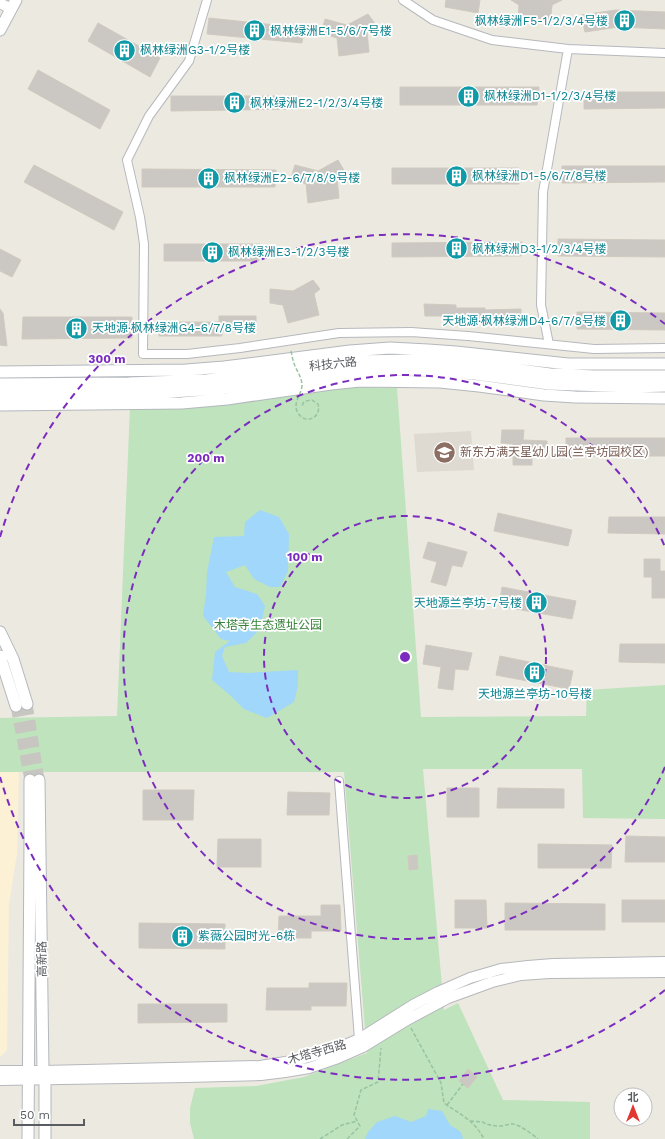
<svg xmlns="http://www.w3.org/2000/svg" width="665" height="1139" viewBox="0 0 665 1139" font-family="'Work Sans','Noto Sans SC',sans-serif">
<rect width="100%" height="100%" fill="#ece9e0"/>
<path fill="#fcf1d5" d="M0,772H19L17,854L9,904L7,1050L0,1057Z"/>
<path fill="#dedad1" d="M471,431L474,470L417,472L414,434Z"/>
<path fill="#bee3bd" d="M347,387L397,388L421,717L586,716L587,690L665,685V819L583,818L582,769H423L444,1010L458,1003L503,1100L590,1102V1139H194L190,1123V1108L195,1088L256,1086L304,1077L367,1053L344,772H0V718L117,716L130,407Z"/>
<path fill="#a0d7fb" d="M260,510L279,517L289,534L288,571L280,587H270L254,579L245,565L226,572L235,587L257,594L265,606L260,629L246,643L225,647L222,656L229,672L247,673L298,670V685L294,702L267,718L244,709L231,696L212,680L215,652L230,641L221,639L203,616L206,594L207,572L214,537L244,536L245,522Z
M428,1109L442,1111L450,1125L461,1132L463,1139H365L368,1132L377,1122L395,1116L411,1122L426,1116Z"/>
<path fill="#cbc7c2" stroke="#d0cabf" d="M446,0H480L478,13L445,7Z
M511,0H562L552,5L550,23L518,21L519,5Z
M616,10L665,12V29L618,27L585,32L581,15Z
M368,14L376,25L367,32L369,52L339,56L337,38L321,33L325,19L347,25Z
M209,18L304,28L302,43L207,34Z
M98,23L160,58L150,77L88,41Z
M38,70L110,110L100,129L28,89Z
M400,87H539L537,105H400Z
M584,92H665V108L584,109Z
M171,96H298V109L171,111Z
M338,160L345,172L337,178L339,198L308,203L306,184L291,178L295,165L318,171Z
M34,165L123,212L114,230L24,182Z
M562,166H665V182L562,183Z
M392,168H519V184H392Z
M142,169L276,170L275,187H142Z
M558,239L665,240V257L558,256Z
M522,242L521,256L392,257V243Z
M164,244H260L259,261H164Z
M0,249L21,260L12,277L0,271Z
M313,280L320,289L314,294L319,315L288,323L283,305L270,303V289L293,291Z
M424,304L456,305V308H485V310L521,309V322L490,323V320H458L457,316H425Z
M0,309L3,313L7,346L0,345Z
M577,312L665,313V330L577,329Z
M219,316H256V331H222V336H159L160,322H219Z
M23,317H132V338L22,339Z
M502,430H524L523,440L547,441V456H532V465H513V444L501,443Z
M566,438H665V456H566Z
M498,513L572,530L568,546L494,531Z
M609,517H665V534L608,533Z
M428,542L467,552L462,567L452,565L446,586L431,582L437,562L423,558Z
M644,559H660V571H665V598H652V577H644Z
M502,587L576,601L572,619L499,606Z
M620,644H665V663L619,662Z
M426,645L472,653L468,670L455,669L453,690L438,688L441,667L423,664Z
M500,656L573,671L569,689L496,675Z
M447,788H479V817H447Z
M498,788L564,789V808H497Z
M143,790H194L193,820H143Z
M288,792L330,793L329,815H287Z
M626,836L665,837V862H625Z
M218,839H261V867H217Z
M538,844L612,845L611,868H538Z
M417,855L418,869L409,870L408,856Z
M455,900H486L487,928H455Z
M622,900H665V922H622Z
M505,903L605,904V930H505Z
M321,905H340L341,931H311V938H278L279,916H321Z
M139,923L225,924V949L139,948Z
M309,983H347L346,1006H311V1010H266L267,988H309Z
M138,1004H227V1022L138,1023Z
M468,1069L477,1077L468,1088L459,1081Z"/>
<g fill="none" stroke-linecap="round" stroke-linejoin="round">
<path stroke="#c7c6c0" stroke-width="11" stroke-dasharray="11 5.5" stroke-linecap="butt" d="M27,704L39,780
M16,706L30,780"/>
<defs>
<path id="minor" d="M207,0L189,61L149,116L127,160L140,217L144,244L143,354H187L240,348L339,333L411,332L468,336L594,349L665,348
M403,0L433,20L492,40L568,49L665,53
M549,344L541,305L543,192L568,49
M339,781L359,1039L361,1043"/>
<path id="tertiary" d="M0,3L11,9
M0,1071H43L260,1066L298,1060L333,1050L359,1039L413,1005L438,992L470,978L501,969L528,966L553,964L665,962
M0,1080L187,1077L261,1075L285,1072L309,1068L338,1058L363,1047L407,1020L448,998L492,982L521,975L549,973L665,972"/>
<path id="secondary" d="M0,30L16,0
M0,372L186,370L224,367L350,351L390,348L428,350L456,352L568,364H665
M0,384L129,383L207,380L354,361L416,360L469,363L550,374L594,376H665
M0,394L155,393L218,389L350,371L417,370L475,374L549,384L633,387L665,386
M0,405L182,403L227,399L331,384L360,381L440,382L479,386L544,395L575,397L665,398
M0,632L13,659L27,704
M0,656L16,706
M39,780L43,1071L45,1080V1139
M28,1139L30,840V780"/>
</defs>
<use href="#minor" stroke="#b6b8bd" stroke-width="10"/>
<use href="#tertiary" stroke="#b6b8bd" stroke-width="12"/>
<use href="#secondary" stroke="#b4b8bd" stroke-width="13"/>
<path stroke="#97c3a2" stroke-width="1.5" stroke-dasharray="4 2" stroke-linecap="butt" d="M411,1028L441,1083L444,1103C461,1115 474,1120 484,1139
M447,1105L463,1084
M470,1121L483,1122L484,1123C489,1125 494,1126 500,1126C504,1126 508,1124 513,1124C520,1125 532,1134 538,1139
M320,1139L342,1125L357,1121
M347,1139L360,1126L354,1115L361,1090L378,1082L381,1048"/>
<use href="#minor" stroke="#fff" stroke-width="8"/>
<use href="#tertiary" stroke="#fff" stroke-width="10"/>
<use href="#secondary" stroke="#fff" stroke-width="11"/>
<path stroke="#97c3a2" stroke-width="1.5" stroke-dasharray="4 2" stroke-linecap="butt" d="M291,351C292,356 293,361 295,366C298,373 302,378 302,386C301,395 292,404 298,413C305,425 322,418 318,404L312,400L306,401L303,403L302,407"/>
</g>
<g fill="none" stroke="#7b2cbf" stroke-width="2" stroke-dasharray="7 5">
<circle cx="405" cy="657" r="141"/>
<path d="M665 767A282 282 0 1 1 665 547"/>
<path d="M665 990A422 422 0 0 1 0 777M0 537A422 422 0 0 1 665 324"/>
</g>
<defs>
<symbol id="building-disc" viewBox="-11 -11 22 22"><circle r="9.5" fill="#0f9aa8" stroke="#fff"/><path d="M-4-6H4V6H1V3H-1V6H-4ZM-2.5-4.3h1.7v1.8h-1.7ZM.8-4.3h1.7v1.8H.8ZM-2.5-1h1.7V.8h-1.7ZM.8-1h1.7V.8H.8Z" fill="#fff"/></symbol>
<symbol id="school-disc" viewBox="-11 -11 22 22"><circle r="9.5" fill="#8d6e63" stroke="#fff"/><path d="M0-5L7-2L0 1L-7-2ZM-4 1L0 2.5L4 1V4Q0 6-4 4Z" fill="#fff"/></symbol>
</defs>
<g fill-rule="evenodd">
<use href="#building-disc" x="612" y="8" width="25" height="25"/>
<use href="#building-disc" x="242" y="18" width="25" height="25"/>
<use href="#building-disc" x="112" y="38" width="25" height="25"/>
<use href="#building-disc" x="456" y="84" width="25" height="25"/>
<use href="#building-disc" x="222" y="90" width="25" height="25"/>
<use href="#building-disc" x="444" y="164" width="25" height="25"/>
<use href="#building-disc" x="196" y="166" width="25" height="25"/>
<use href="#building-disc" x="444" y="236" width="25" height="25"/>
<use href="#building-disc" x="200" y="240" width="25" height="25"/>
<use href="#building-disc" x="608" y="308" width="25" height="25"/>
<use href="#building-disc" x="64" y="316" width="25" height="25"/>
<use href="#school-disc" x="432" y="440" width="25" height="25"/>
<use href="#building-disc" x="524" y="590" width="25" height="25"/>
<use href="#building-disc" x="522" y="660" width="25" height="25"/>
<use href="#building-disc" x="170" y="924" width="25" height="25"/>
</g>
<g text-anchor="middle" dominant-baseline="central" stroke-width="3.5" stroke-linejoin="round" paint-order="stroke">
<g font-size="12" fill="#0d838f" stroke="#fff" text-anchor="start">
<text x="608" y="21" text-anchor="end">枫林绿洲F5-1/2/3/4号楼</text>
<text x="270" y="31">枫林绿洲E1-5/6/7号楼</text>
<text x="140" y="50">枫林绿洲G3-1/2号楼</text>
<text x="484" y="96">枫林绿洲D1-1/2/3/4号楼</text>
<text x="250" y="103">枫林绿洲E2-1/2/3/4号楼</text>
<text x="472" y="176">枫林绿洲D1-5/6/7/8号楼</text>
<text x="224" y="178">枫林绿洲E2-6/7/8/9号楼</text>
<text x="472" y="249">枫林绿洲D3-1/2/3/4号楼</text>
<text x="228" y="252">枫林绿洲E3-1/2/3号楼</text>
<text x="606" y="321" text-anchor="end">天地源·枫林绿洲D4-6/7/8号楼</text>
<text x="92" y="328">天地源·枫林绿洲G4-6/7/8号楼</text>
<text x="522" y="603" text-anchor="end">天地源兰亭坊-7号楼</text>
<text x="535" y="694" text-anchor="middle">天地源兰亭坊-10号楼</text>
<text x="198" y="936">紫薇公园时光-6栋</text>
</g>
<g font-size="12" fill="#595d61" stroke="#fff">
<text transform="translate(333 364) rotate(-6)">科技六路</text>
<text transform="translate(42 959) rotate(-91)">高新路</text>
<text transform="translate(317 1052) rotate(-16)">木塔寺西路</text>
</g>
<g font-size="12" fill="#785e54" stroke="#fff" text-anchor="start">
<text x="460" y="452">新东方满天星幼儿园(兰亭坊园校区)</text>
</g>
<g font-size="12" fill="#378238" stroke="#fff">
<text x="268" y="625">木塔寺生态遗址公园</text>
</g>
</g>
<circle cx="405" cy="657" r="6" fill="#7b2cbf" stroke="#fff" stroke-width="2"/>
<g font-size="12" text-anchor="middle" font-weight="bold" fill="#7b2cbf" stroke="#fff" stroke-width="3.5" stroke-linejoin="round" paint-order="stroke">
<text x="107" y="363">300 m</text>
<text x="206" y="462">200 m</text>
<text x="305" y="561">100 m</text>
</g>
<g transform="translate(633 1107)"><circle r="19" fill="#ffffff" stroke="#bdbec0"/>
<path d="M0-3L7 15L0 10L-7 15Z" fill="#e23730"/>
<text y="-6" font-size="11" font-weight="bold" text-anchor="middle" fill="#595d61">北</text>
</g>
<path d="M14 1119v6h70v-6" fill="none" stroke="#595d61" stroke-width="2"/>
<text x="20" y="1119" font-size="12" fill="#595d61" stroke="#ffffff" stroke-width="3" paint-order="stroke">50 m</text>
</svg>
